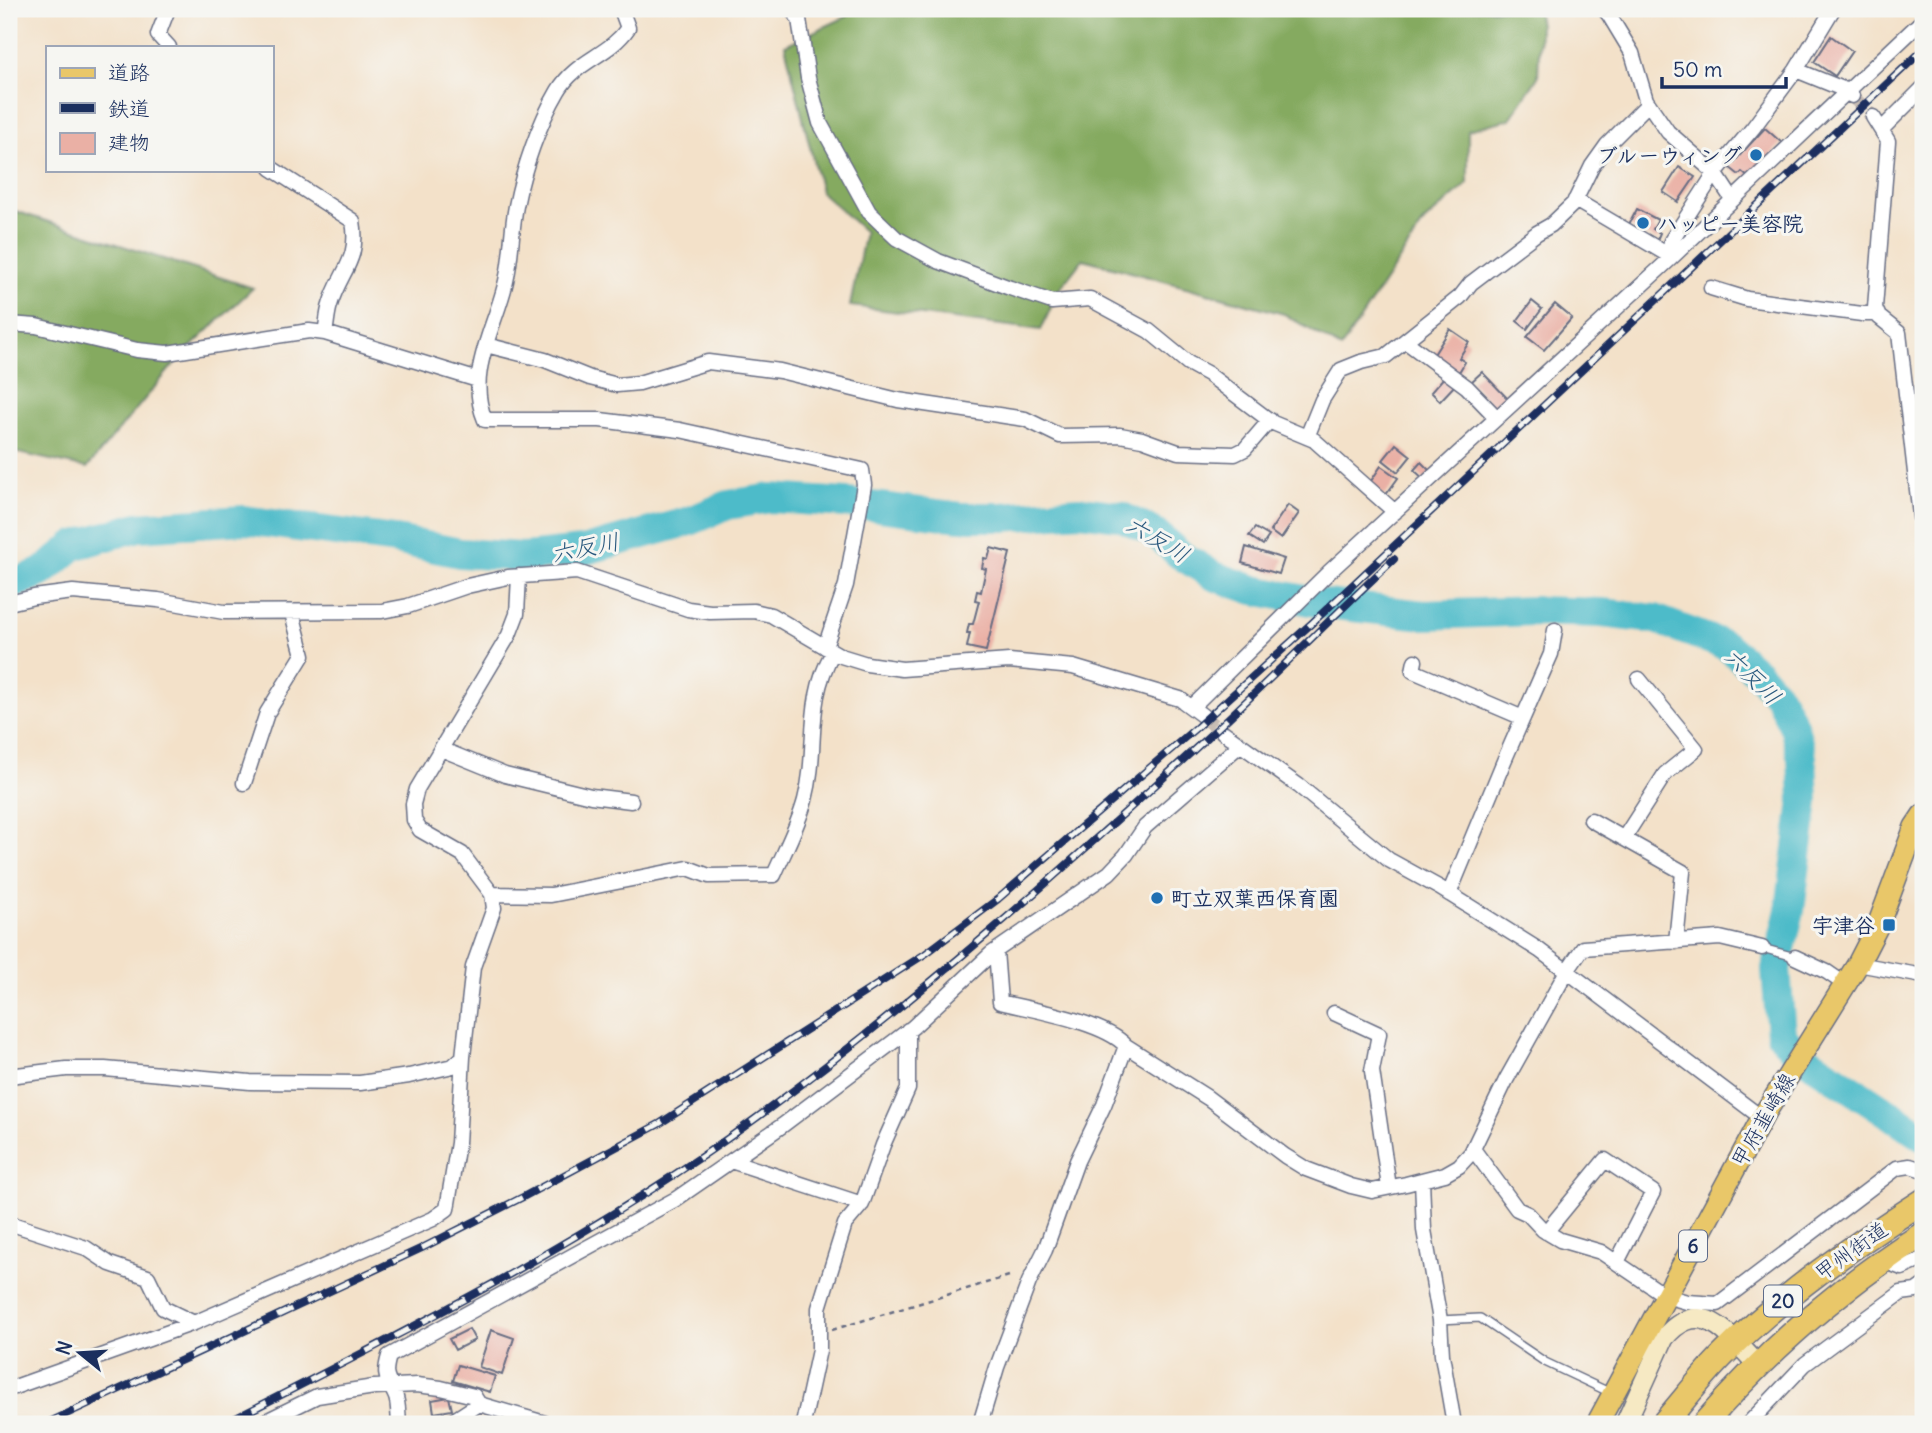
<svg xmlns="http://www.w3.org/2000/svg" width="1932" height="1433" viewBox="0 0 1932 1433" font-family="Delius,'Klee One',sans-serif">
<rect width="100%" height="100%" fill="#f6f6f2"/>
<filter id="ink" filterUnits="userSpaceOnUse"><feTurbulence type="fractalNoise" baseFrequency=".0143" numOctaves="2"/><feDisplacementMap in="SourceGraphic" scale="14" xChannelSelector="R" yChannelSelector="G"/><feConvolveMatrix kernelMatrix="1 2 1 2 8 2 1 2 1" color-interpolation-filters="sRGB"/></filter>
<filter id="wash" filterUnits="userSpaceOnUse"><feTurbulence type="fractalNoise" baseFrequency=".00686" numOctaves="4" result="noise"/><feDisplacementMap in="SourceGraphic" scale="28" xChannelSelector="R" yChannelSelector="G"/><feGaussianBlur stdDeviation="1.57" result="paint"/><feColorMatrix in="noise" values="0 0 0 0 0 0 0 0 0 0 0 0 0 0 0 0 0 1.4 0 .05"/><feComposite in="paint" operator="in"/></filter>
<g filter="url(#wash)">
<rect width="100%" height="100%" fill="#f3e1c9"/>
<path fill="#85aa60" stroke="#506c5f" stroke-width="2" d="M850,9H1537L1540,25L1538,77L1510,119L1468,130V183L1424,222L1341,348L1284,314L1083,259L1058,291L1041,330L850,306L865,232L821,192L785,45L848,16Z
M9,209L253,288L179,358L87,468L9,451Z"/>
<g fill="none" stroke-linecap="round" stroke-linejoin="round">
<path stroke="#4ebbc9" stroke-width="30" d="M9,586L44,571L73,546L138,527L244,520L396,540L460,553L524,557L582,551L690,521L728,505L771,498L847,503L961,517H1003L1080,511L1120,516L1154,532L1179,554L1214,576L1254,590L1326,604L1424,615L1535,611L1602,613L1655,619L1727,646L1757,672L1779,697L1794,727L1802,758L1804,801L1790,910L1776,969L1781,1034L1796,1052L1923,1136"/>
</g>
<g id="blocks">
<path fill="#eab0a5" d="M1831,36L1852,51L1835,76L1814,62Z
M1765,128L1782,143L1749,178L1742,172L1739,175L1729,167Z
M1679,167L1695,177L1678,202L1663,192Z
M1637,209L1658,220L1653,229L1660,233L1657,240L1628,226Z
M1532,301L1542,309L1527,329L1517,321Z
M1555,304L1572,318L1544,350L1527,337Z
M1450,329L1469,342L1459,358L1465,362L1459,372L1433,356Z
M1482,372L1510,401L1498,412L1471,382Z
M1446,375L1456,384L1440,401L1431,392Z
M1396,444L1411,456L1398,472L1383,460Z
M1421,462L1432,473L1426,481L1414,470Z
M1381,466L1398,478L1385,496L1369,484Z
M1288,505L1299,513L1281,539L1270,531Z
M1255,528L1269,536L1263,545L1249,536Z
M1246,547L1284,559L1279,574L1242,563Z
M991,548L1010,553L986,651L967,647L970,633H967L969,624H973L979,601L975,600L977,591L981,592L986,569L982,568L984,558L988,559Z
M469,1329L475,1340L455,1350L449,1339Z
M491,1330L514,1338L502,1375L479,1367Z
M458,1365L495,1376L490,1392L453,1381Z
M449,1397L452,1410L434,1413L432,1400Z"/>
</g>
</g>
<g filter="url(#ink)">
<use href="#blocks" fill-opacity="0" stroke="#676d83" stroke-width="2"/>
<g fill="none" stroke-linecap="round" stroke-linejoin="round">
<path stroke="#c8bdb4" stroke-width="14" stroke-dasharray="14 7" stroke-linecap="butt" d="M1853,97L1873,117
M1203,716L1223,732"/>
<defs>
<path id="lane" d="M1762,948L1795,957
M1440,1320L1480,1318L1545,1362L1611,1393"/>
<path id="street" d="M168,9L158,35L169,47
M621,9L628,28C609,56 576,60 558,91C539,123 523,170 516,206C511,231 512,256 506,281C496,326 465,373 485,420H600L680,430L862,470L864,485L846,585L825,647
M791,9L799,19L808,78L820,123L869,212L896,238L938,261L1010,288L1052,302L1090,299L1149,331L1188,363L1208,374L1273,423L1314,440L1395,512
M1604,9L1609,15L1632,53L1646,100L1668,132L1715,173L1732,199
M1796,70L1843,89L1852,96
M1873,117L1888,141L1875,308L1879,317L1899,333L1923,542
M1882,129L1923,88
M271,168L353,221C360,261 340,271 330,305C327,314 327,324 325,333
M1575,200L1670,256
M1669,260L1671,241L1715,173L1753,128L1796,70L1833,9
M1711,288L1747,299L1862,314H1877
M9,324L36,326L137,350L167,353L309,331L325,333L478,380
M1405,341L1467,387L1497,418
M486,345L545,360L590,378L617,385L639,383L708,362L780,371L898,400L1025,419L1060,436L1120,435L1142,439L1178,452L1235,454L1245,449L1270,420
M1307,437L1322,400L1341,370L1361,362L1386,356L1460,297L1471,283L1537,233L1551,225L1574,203L1592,166L1607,145L1648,104
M9,603L34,597L73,592L158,600L224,612L382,611L408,606L467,586L508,577L577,572L688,609L710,612L754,611L771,615L841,656L867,664L902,669L1009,661L1073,667L1180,699L1203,716
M1415,661L1413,671L1523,718
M1193,706L1329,572L1669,260L1923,20
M1223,732L1299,786L1389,860L1440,888L1539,950L1762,1118
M441,749L505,775L591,796L631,801
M244,783L267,713L303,655L292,613
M1591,820L1683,872L1676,942
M1624,838L1665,774L1696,749L1639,679
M492,894L551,895L688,868L709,876L774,875C785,850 798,826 805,800C819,748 804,703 833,652
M1449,894L1504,761L1551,654L1555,630
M996,951L1000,1002C1033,1010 1105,1022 1126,1046L1208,1098L1285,1156L1306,1169L1351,1186L1372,1191L1406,1184L1445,1174L1459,1166L1471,1153L1506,1080L1567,971L1583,948L1720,938L1762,948
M1795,957L1827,972L1846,985
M1858,964L1923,976
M1334,1013L1379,1034L1372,1071L1389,1187
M9,1076L66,1069H105L250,1082L360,1083L409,1076L453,1066L463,1057L473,967L494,908L492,894L462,854L420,830L414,820L413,804L417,789L509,635L517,614L519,576
M1473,1149L1517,1209L1528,1214L1543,1230L1560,1240L1601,1252L1666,1296L1687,1302L1718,1304L1897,1168L1910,1166L1923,1170
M731,1161L862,1204
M1422,1180L1424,1230L1440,1320L1442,1355L1454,1424
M9,1223L86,1248L110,1264L148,1277L163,1308L194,1323
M1546,1232L1605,1160L1653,1192L1617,1262
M1884,1261L1902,1268L1923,1259
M9,1389L194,1323L433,1219L447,1209L458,1143L463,1057
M260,1424L317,1396L374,1387L417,1385L441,1388L474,1396L479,1404L548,1424
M399,1424C398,1416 399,1402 395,1395C387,1378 383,1376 389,1356L676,1199L783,1125L913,1027L991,954L1109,873L1126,855L1145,827L1240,745
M448,1424L479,1404
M803,1424L819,1350V1308L845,1224L862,1204L883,1145L908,1089V1030
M980,1424L997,1367L1029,1282L1045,1250L1077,1161L1104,1105L1126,1046
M1748,1424L1805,1364L1901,1293L1916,1291L1923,1286"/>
<path id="secondary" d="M1625,1424L1664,1338C1702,1293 1729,1336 1758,1365"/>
<path id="primary" d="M1597,1424L1762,1118L1858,964L1879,923L1915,827L1923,815"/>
<path id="highway" d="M1663,1424C1683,1401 1702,1376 1723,1355C1782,1295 1853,1246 1923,1201
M1704,1424C1767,1351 1842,1286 1923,1234"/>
</defs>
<use href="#lane" stroke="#676d83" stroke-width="10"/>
<use href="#street" stroke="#676d83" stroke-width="17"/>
<use href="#secondary" stroke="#676d83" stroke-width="22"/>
<use href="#primary" stroke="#676d83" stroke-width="24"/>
<use href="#highway" stroke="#676d83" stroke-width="27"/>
<path stroke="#676d83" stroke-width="2.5" stroke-dasharray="5 5" stroke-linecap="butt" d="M832,1330L1009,1276L1013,1277"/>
<use href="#lane" stroke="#fff" stroke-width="7"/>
<use href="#street" stroke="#fff" stroke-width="14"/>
<use href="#secondary" stroke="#f6e9c3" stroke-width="19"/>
<use href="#primary" stroke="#e9c769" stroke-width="21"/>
<use href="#highway" stroke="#e9c769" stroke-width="24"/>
<defs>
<path id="rail" d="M45,1424L422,1248L523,1197L659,1124L925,954L998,899L1197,727L1312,623L1923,50
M224,1424C407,1331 593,1238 759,1116C917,1001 1064,869 1208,737C1271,679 1331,618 1394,559"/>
</defs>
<use href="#rail" stroke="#1b2f5e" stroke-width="8"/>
<use href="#rail" stroke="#f6f6f2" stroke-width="5" stroke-dasharray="16" stroke-linecap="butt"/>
</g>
</g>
<g fill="#1f6fb2" stroke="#f6f6f2" stroke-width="2.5">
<circle cx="1756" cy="155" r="7"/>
<circle cx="1643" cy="223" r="7"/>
<circle cx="1157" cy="898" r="7"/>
<rect x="1882" y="918" width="14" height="14" rx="3.5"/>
</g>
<g text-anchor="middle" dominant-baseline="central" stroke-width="6" stroke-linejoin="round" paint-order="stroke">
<g fill="#f6f6f2" stroke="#5d6b8a" stroke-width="2">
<rect x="1679" y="1230.5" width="28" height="31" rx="5"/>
<rect x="1764" y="1285.5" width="38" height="31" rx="5"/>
</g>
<g font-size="19" font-weight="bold" fill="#1b2f5e">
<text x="1693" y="1246">6</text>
<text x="1783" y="1301">20</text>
</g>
<g font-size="21" font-weight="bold" fill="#1b2f5e" stroke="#f6f6f2" text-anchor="end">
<text x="1742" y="155">ブルーウィング</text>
<text x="1657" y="223" text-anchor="start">ハッピー美容院</text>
<text x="1171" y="898" text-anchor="start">町立双葉西保育園</text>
<text x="1875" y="925">宇津谷</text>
</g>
<g font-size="21" fill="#1b2f5e" stroke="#f6f6f2">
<text transform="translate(1763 1120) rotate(-60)">甲府韮崎線</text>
<text transform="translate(1851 1251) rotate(-36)">甲州街道</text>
</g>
<g font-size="23" font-style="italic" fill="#2a597e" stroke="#f6f6f2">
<text transform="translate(1158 539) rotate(31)">六反川</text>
<text transform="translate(585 547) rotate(-11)">六反川</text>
<text transform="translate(1753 676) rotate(45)">六反川</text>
</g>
</g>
<rect width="1932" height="1433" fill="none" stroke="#f6f6f2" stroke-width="35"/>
<rect x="46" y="46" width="228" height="126" fill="#f6f6f2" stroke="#9ea6b7" stroke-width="2"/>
<rect x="60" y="68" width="35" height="10" fill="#e9c769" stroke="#9ea6b7" stroke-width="2"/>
<text x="108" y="80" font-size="21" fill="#1b2f5e">道路</text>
<rect x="60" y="103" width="35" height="10" fill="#1b2f5e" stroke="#9ea6b7" stroke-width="2"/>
<text x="108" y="116" font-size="21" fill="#1b2f5e">鉄道</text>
<rect x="60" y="133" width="35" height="21" fill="#eab0a5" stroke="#9ea6b7" stroke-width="2"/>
<text x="108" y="150" font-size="21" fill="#1b2f5e">建物</text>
<g transform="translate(80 1353) rotate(288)" stroke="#f6f6f2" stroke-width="5" paint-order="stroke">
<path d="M0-5L12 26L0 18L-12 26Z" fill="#1b2f5e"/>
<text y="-10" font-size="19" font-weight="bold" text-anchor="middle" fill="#1b2f5e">N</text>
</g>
<path d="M1662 77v10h124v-10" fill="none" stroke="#1b2f5e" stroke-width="3.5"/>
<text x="1673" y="77" font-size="21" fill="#1b2f5e" stroke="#f6f6f2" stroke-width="5" paint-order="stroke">50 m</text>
</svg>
